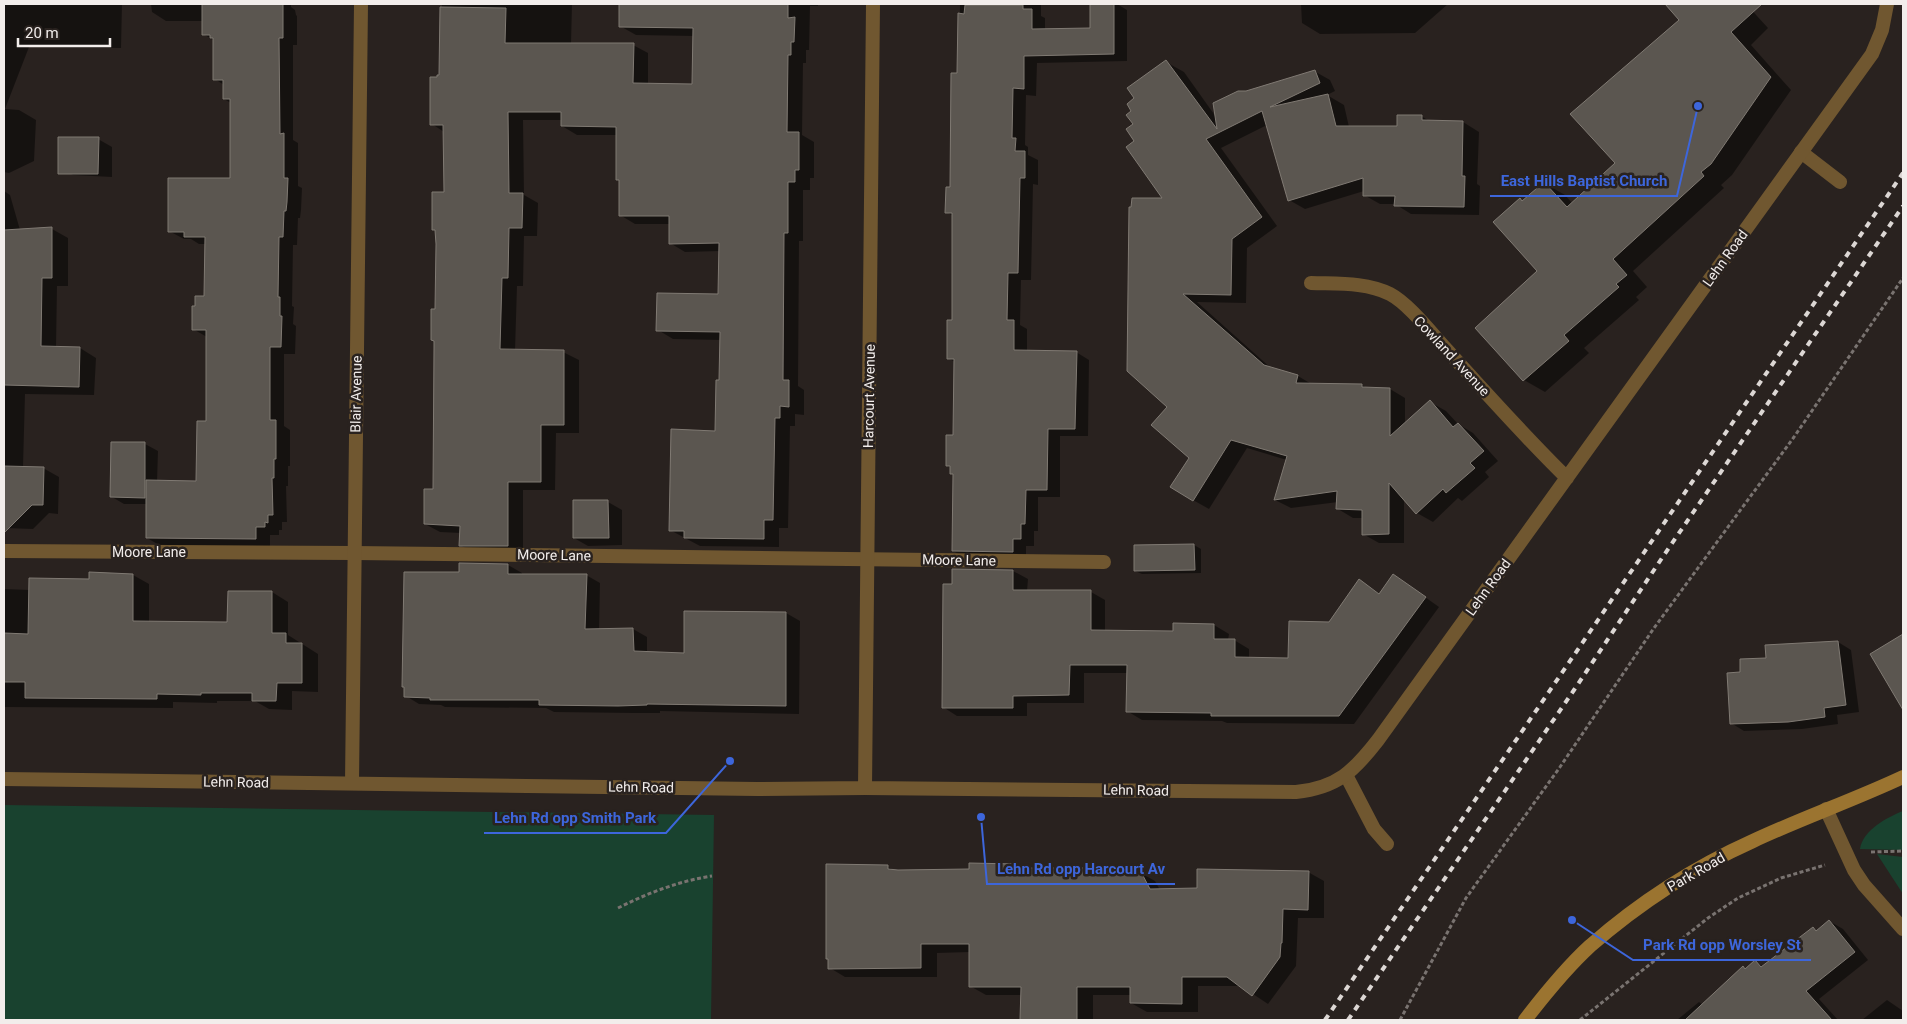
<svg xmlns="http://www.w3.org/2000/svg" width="1907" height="1024" viewBox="0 0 1907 1024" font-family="Roboto,sans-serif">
<rect width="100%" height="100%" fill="#29221f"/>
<path fill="#19422f" d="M4,805L714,815L711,1020H4Z
M1903,811V850L1860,849C1863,830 1886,818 1903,811Z
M1877,854L1903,857V894Z"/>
<path fill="#0007" d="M4,4H122L121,48L29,47L5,109L19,110L36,120L34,161L9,173L4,172Z
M151,4H291V7L295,10L296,15L297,16V45H293V140L298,143V186L302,188L301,210L300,218H298L297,245H293L292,306L294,307L293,324L296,326L295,354H284V426L290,430V466H288V486H286L287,522H282V530H279V535H270V547L161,546L147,538V504H124L112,497L113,443L145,444L158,451L157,482L198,483L207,423V337L193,329L196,307L205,298L206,244H199L191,239H184L169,231L231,179V103L224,99V85L215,79V41L203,34V21H166L152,12Z
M442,4H572L571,44L633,45L648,53V85L694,86V36L636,35L620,26V4H818V6H810L809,50H806V63H803L802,135L814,142V178H810V190H803V241H799L798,386L804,390V415L795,414V426H790L788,528H779V547L700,546L670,530L716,432L721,381V340L673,339L658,330L719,295L720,251L685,252L670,243V224H635L620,215V181L617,179L618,135H577L562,126V120H523L524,195L538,203L537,236H524L523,286H517L515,351L563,352L579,360V433H556L555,490H523V554H476L460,545L461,533L440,532L425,524L434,490L436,231L433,229L445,193L444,132L432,124L441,76Z
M960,4H1041V16L1045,18V30L1091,29V4H1117L1127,10V61L1037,63L1036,96L1026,95L1025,145L1028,147V155L1038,160V185L1033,184L1031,280H1021L1020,325L1027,329V351L1076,352L1089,360L1088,436H1060V497H1038V531H1034V546H1026V559L966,558L953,551L954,475L951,473V468L947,466L954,436L955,362L948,358L953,321V216L947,212L951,189L959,74Z
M1301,4H1448L1415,33L1320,34L1302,23Z
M1666,4H1746L1768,28L1751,45L1791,90L1732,175L1721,185L1724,188L1633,271L1647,287L1636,297L1639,300L1584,348L1589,353L1545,392L1524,380L1539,272L1523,202L1544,183L1565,195L1572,203L1617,163L1681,20Z
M1166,62L1184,72L1216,117L1246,92L1314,71L1330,80L1335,91L1327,95L1344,105L1349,127L1398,128L1421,116L1431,122H1463L1479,132L1477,184L1480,186L1479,215L1411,214L1395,204H1380L1364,195V191L1305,209L1289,200L1267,125L1221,148L1277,226L1247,248L1246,303L1197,302L1272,369L1298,376L1313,385H1362L1367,388L1390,389L1405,398V424L1430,402L1446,411L1458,424L1473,433L1498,461L1485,472L1489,477L1462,501L1458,498L1433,522L1417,513L1404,498V543H1379L1363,534L1364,518H1353L1338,509V502L1291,508L1275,500L1287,460L1247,448L1209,509L1193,500L1165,199L1136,142L1133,111L1136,99Z
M98,139L112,147V177L73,175L59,167Z
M4,191L10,195L20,230L52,229L68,238V286H57L56,348H80L96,358L94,395L25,394L23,467L43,468L59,477L58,514L49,513L33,529L4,528Z
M574,502H608L622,510V545L588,546L574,538Z
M1194,545L1201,549V573L1142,574L1135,571Z
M460,564L508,565L522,573V575H586L600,583L599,630L633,629L647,637V653L685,655V613H786L800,621L799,714L660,711V713H633L554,712L546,708L445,707L441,705L419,704L406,696L460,574Z
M1013,571L1028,579L1027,591L1091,592L1105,600V631L1174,632L1214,625L1229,634L1228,640H1234L1249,649V659H1289L1329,623L1360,581L1380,594L1394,575L1439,607L1354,724L1227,723L1222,721L1142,720L1127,711L1128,673H1084V703H1027V716H957L943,707L953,585Z
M90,574L133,575L149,584V622L228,623L272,592L288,602V635L318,654V692L292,691V710L269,709L255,701H217V703L173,702V708L4,707V589L30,590L90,580Z
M1903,636V693L1890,686L1871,655Z
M1838,642L1851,650L1859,712L1837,715L1838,724L1802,729L1744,731L1731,723L1742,673L1767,659Z
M1016,865L1023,869H1093L1102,875H1127L1139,872L1155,881L1160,890L1198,889L1308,872L1324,881V918H1298L1296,966L1268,1004L1241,986H1198V1012H1147L1131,1003L1132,995H1093V1020H1022V995H986L970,986V952L937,953V977H845L830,968L888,867L894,870L971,871Z
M1829,921L1843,929L1868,960L1819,999L1838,1020H1677L1699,1002L1703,1005L1743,968L1746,969L1755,962L1764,967L1813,929L1817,931Z
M1887,1000L1903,1011V1020H1862Z"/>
<path fill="#5b5650" stroke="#807a73" d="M202,4H283V38H279L280,134L284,133V178H288L287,202L286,211H284L283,237H279L278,297H280V316H282L281,347H270V420H276V459H274V478H272L273,515H268V523L265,522V527H256V539L146,538V480L196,481L197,421H206V330H192V306H195V296H204L205,237H184V232H168V178H230V99H223V80H213V38H210V35H202Z
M619,4H788V18L795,17L794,42H791V55H788L787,132H799V170H795V182H788V233H784L783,380H789V407L780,406V418H775L773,520H764V539L684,538V531H669L671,429L715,431L716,380H719L720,332L656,331L657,293L718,294L719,243L669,244V216H619V180H616V127L561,126V112H508L509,193H523L522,228H509L508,278H502L500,349L564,350V425H541V482H508V546H459L460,526L424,524V489H433L434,348V341L431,340V309H435L436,244L435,230H432V192H444L443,125H430V77H437V75H439L440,7L506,8L505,43H634L633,83L692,84L693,28L619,27Z
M1090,4H1114V54L1024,56V89L1013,88L1012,138H1016L1015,151H1025V178H1020L1018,273H1008L1007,320H1014V350L1077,351L1075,429H1048L1047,490H1026L1025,524H1021V539H1013V552L952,551L953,474H950V466H946V435H953L954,359H947V320H952V213H945L946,187H950L951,73H957L958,13L964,14L965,5H1023V9H1032V29L1090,28Z
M1665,4H1762L1731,32L1771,77L1711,164L1701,172L1704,176L1613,259L1627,275L1616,284L1619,287L1564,335L1569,341L1523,381L1475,328L1537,271L1493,222L1520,198L1522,201L1544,182L1567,207L1615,163L1570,114L1679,20Z
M1166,60L1217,129L1213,103L1238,91H1246L1315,70L1320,83L1270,107L1328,94L1336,126H1397V115H1422V120L1463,121L1462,176H1465L1464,207L1394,206L1395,196H1363V178L1288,201L1262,111L1206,139L1262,217L1232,239L1231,295L1183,294L1264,365L1298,375L1296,383L1362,384V387L1390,388V436L1430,400L1453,427L1458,423L1484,451L1470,463L1475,468L1446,493L1443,489L1416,514L1389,483V534L1362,535V510L1336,509L1337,491L1274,500L1287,456L1231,440L1193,501L1170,487L1189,458L1151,425L1167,407L1127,371L1129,207H1131L1132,198H1162L1126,147L1134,141L1126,129L1133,124L1126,115L1131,111L1127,104L1134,98L1127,88Z
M58,137H99L98,174H58Z
M52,227V278H42L41,346L80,347L79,387L4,385V230Z
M111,442H145V498L110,497Z
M4,466L44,467L43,505H32L4,533Z
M573,500H608L609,538H573Z
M1194,544L1195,570L1134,571V545Z
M459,563L508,564V574H587L585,629L633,628L634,651L684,653V611L786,612V706L647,704V705L618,706L539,705V700H430V698L404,697V687H402L404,572H459Z
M952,569L1013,570V590H1091V630L1173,631V623L1214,624V639H1235V657L1288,658L1289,621L1329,622L1359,579L1379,594L1393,574L1426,597L1339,716H1211V713L1126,712L1127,665H1070L1069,695L1013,696V708H942L943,584H952Z
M89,572L133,574V621L227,622L228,591H272V633H286V643H302V683H277L276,701H252V693H201V695L157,694V699L25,698V682H4V633L28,634L29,578L89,579Z
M1903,634V710L1870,654Z
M1838,641L1846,705L1824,708L1825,717L1788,722L1730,724L1727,673L1740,672V659L1766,658L1765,645Z
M969,863L1016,864V868H1094V873H1127L1140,870L1150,889L1197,888V869L1309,871L1308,910L1283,909L1282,943H1281L1280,957L1252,996L1227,977H1182V1004L1130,1003V987H1077V1020H1020L1021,987H969V944H921V968L828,969V959H826V864L888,865V869L898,870L969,869Z
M1829,920L1855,952L1806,991L1832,1020H1685L1743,966L1745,969L1755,960L1761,967L1813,927L1816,931Z"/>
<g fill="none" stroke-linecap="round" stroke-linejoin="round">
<path stroke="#797370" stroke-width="3" stroke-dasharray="4 2.5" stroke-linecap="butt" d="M1871,852L1903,851
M618,908C648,893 679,881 712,876
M1400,1020L1466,898L1560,767L1654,628L1794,437L1903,278
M1580,1020L1708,918L1738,898L1781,878L1825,865"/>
<path stroke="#705730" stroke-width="14" d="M1801,152L1840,182
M4,551L354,553L1104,562
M1346,775L1374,829L1387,844"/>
<path stroke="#705730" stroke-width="14" d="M1311,283C1337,284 1366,282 1390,294C1409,304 1432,334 1447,350C1486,393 1525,437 1567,478
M4,779L757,789L865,788L1296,792C1337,788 1354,771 1378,740L1872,54L1882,30L1887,4
M352,783L361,4
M865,788L873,4
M1826,809L1854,870L1864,885L1903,929"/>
<path stroke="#9b7430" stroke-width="14" d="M1525,1020C1545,994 1566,968 1590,946C1638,904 1695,867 1753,841C1802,818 1854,800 1903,777"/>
<path stroke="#dcd7d4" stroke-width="4" stroke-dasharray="6 6" stroke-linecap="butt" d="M1325,1020L1903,173
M1348,1020L1574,690L1664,555L1903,206"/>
</g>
<g text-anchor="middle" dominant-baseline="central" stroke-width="5" stroke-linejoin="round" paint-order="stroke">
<g font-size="14" fill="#f2edeb" stroke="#29221f">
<text transform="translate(1725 258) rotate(-54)">Lehn Road</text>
<text transform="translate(1452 356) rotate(47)">Cowland Avenue</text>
<text transform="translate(356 394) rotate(-89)">Blair Avenue</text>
<text transform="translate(869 396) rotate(-89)">Harcourt Avenue</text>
<text x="149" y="552">Moore Lane</text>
<text transform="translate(554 555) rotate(1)">Moore Lane</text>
<text transform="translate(959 560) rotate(1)">Moore Lane</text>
<text transform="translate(1488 587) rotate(-54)">Lehn Road</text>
<text transform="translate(236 782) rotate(1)">Lehn Road</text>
<text transform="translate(641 787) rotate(1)">Lehn Road</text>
<text transform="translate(1136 790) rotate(1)">Lehn Road</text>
<text transform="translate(1696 872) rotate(-30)">Park Road</text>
</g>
</g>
<path fill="none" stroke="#3d66db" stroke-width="2" d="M1698 106L1677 196H1490M730 761L666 833H484M981 817L987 884H1175M1572 920L1633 960H1811"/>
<g fill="#3d66db" stroke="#29221f" stroke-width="2">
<circle cx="1698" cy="106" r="5"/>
<circle cx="730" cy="761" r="5"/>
<circle cx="981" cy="817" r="5"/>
<circle cx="1572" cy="920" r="5"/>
</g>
<g font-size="15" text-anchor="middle" font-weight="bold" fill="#3d66db" stroke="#29221f" stroke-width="5" stroke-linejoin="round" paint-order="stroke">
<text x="1584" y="186">East Hills Baptist Church</text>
<text x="575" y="823">Lehn Rd opp Smith Park</text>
<text x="1081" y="874">Lehn Rd opp Harcourt Av</text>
<text x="1722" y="950">Park Rd opp Worsley St</text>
</g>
<rect width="1907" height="1024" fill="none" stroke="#f2edeb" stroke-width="10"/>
<path d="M18 38v8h92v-8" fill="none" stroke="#f2edeb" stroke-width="2.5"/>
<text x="25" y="38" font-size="15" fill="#f2edeb" stroke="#29221f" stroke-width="4" paint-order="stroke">20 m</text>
</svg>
